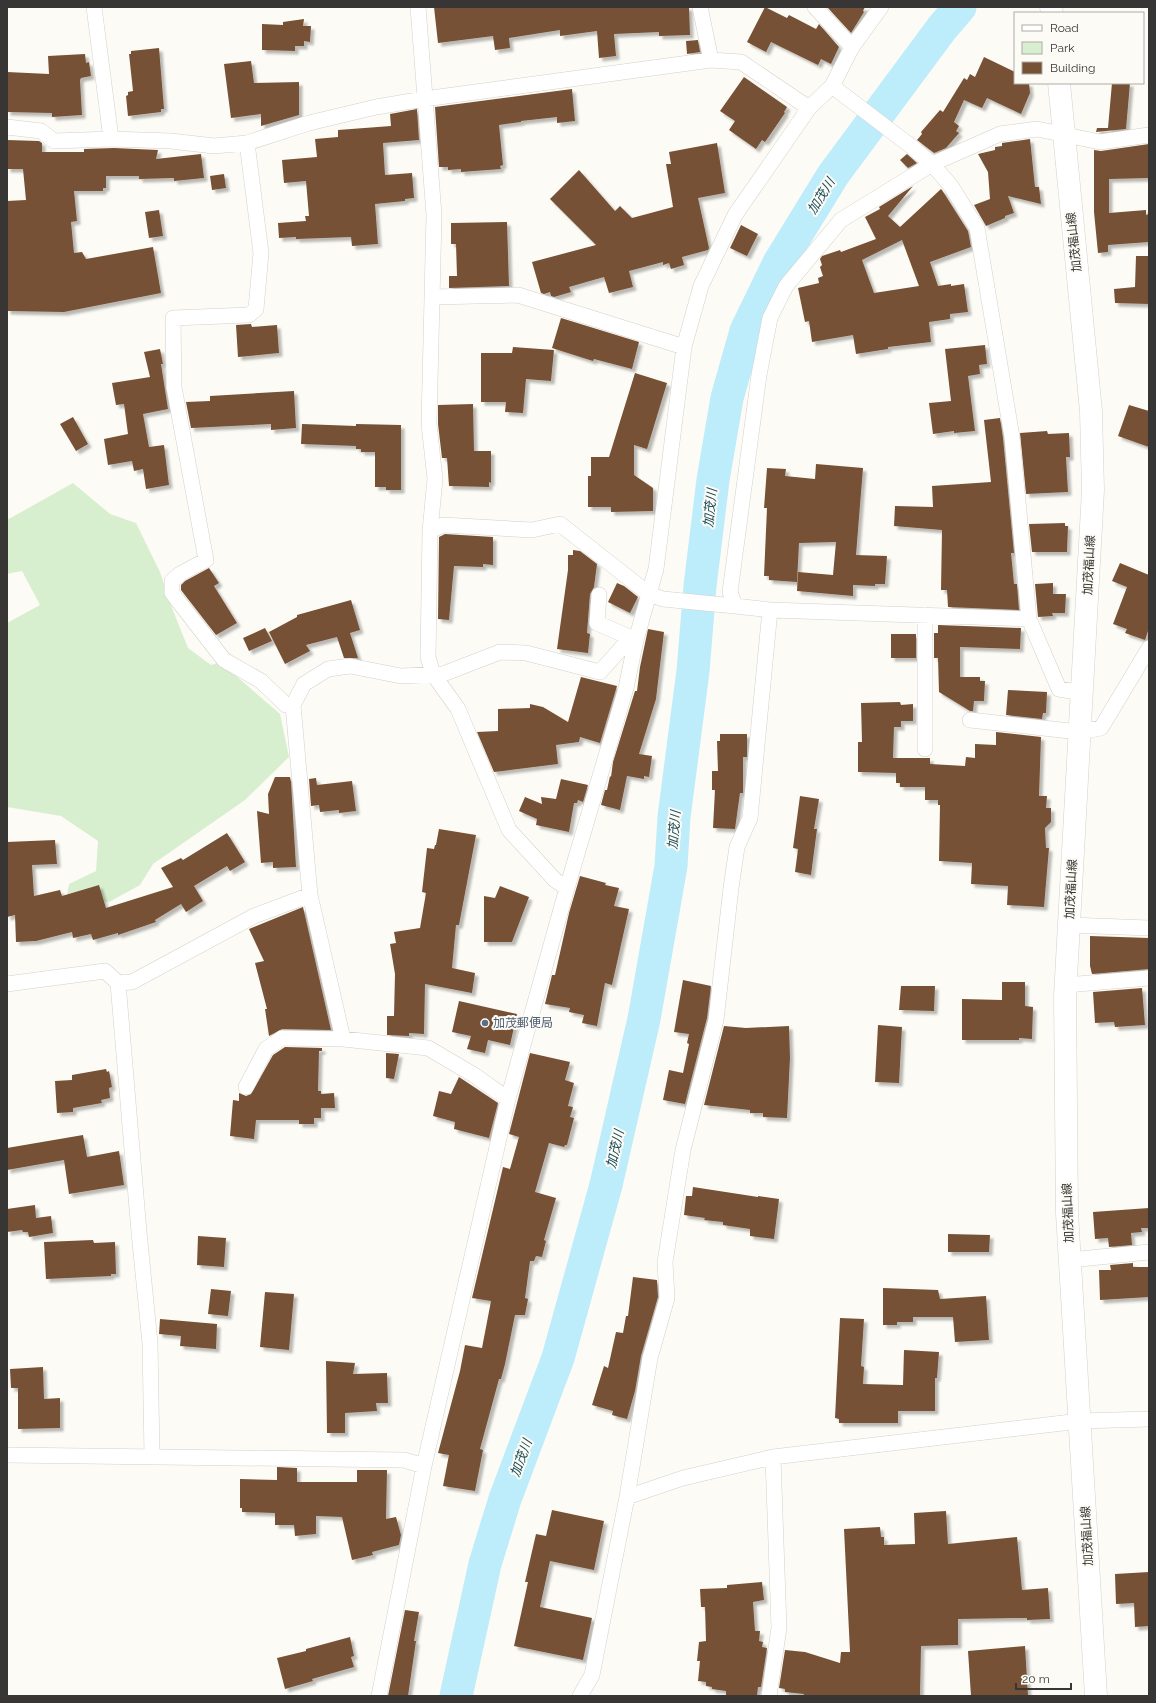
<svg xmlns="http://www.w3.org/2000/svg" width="1156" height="1703" viewBox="0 0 1156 1703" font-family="Raleway,'Noto Sans JP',sans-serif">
<defs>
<filter id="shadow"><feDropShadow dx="3.5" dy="3.5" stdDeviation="1" flood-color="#0004"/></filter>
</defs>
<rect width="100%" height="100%" fill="#fdfbf5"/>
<path fill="#d7efcf" d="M73,483L110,514L136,523L160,572L172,608L188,648L211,665L220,662L280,714L289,757L245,800L153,864L140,885L109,902L66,901L69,884L96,871L98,841L61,816L7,807V623L40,605L22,571L7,574V520Z"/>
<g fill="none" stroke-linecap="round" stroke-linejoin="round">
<path stroke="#bdecfb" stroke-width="33" d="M456,1696L485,1564L505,1499L558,1358L606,1185L644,1019L671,866L674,817L693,671L700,586L713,480L727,398L746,331L779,263L833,175L942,28L960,7"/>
</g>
<path fill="#765134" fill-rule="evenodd" filter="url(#shadow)" d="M434,7H689L690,35L659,36V32L614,34L616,56L599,58L597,31L560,36V30L509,38L510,48L495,50L493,36L438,43Z
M765,7L787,18L789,15L816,29L819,24L839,47L831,64L821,59L818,65L771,42L766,52L747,42Z
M829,7H865L863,11L864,12L851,33L828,8Z
M304,19L303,26H311L310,42L304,41V46H295V51L262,50V24L283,25V22Z
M698,40L700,52L687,54L686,41Z
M159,48L164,109H161V112L128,116L126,96L128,95V92L133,91L129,54H131V51Z
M85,54L86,63L89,62L91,76L81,78L80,80L82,115L52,117V113L7,112V72L49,74L48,56Z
M984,57L1015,72V83H1029L1030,93L1021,114L987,98L982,108L964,100L954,122L959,126L956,131L959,133L946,148L934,153L917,140L922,134L921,132L940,110L943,112L964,78L967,80L970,74L975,77Z
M251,61L254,83L299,82V115L261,126V114L231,118L224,64Z
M744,77L787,107L784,112L785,113L765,142L762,140L756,149L729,130L735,121L720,111Z
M1112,83H1130L1126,129L1096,132L1097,128H1108Z
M572,89L575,121L557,123V117L521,121V122L499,125L503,165L500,166L501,169L461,172V169L448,170V167H439L435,107Z
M417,109L419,140L383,143L385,175L412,173L414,198L405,199V201L375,204L378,244L352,246L351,237L296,239V237L279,238L278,223L306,221L305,216H309L306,181L284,183L282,160L317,157L315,139L338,137V130L391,126L390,114Z
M1030,139L1035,187H1039L1041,204L1008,196L1014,213L1005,216V218L986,226L974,205L990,199L988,172L978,154L995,150V147L1002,146V143Z
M7,140L39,141L42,143V152H84V149L114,148L158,150L156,159L201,154L204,178L174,181V178L139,179V176H106V188H103V191H74L77,221L71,222L74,253L82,252L86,259L153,247L161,293L64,312L7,311V201L26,200L23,169H7Z
M717,143L725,193L698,198L709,248L708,250L682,257L684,265L671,269L669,263L663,265V262L629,271L633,287L609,293L604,277L569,287L571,292L554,297L551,296L550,292L544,294L541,293L532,262L596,245L550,199L579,170L615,211L620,206L632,218L673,207L666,164H671L669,152Z
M1149,144V178L1109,179V213L1146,210V215L1149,214V242L1108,245V252L1098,253L1094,212V150L1101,151Z
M907,154L917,163L908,168L900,160Z
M224,174L226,188L212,190L210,176Z
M913,186L888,216L900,227L941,189L942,190L968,231L971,247L930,262L938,286L951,284V286L964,284L968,312L950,314V319L929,322L931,342L888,347V349L856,354L853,335L812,342L809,321L805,322L798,288L819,283L818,278L823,276L820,267L822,265L820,259L822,256L840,250L841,252L876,239L865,217L880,209L879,207ZM902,240L919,286L874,293L862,260Z
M159,210L163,236L149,238L145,212Z
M507,222L509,286L449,288V276H457L456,244H451V223Z
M741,225L758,234L747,256L730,248Z
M1136,256H1149V304L1115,303L1114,289L1135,287Z
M561,318L639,342L632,369L594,359L593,361L552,348Z
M251,324L252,327L277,325L279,353L238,357L236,325Z
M985,345L987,364L979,365L980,374L968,376L975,431L954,433V431L933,434L929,403L951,401L945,349Z
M513,347L554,350L551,381L526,379L523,413L505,412L506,402H481V353H512Z
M160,349L163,364H161L168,409L143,414L149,447L164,445L169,485L146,489L143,469L134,471L132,461L108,465L104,439L128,434L124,404L116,405L112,383L150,377L144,352Z
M635,373L667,383L647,449L634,445V475L653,488V511L611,512V507H588V476H591V457H609Z
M294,391L296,428L271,430V424L191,428L186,402L210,401V396Z
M473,404L474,451H491V483L489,482V487L449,486L447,458H442L438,424V405Z
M1129,405L1149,411V447L1118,436Z
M73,417L88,444L76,451L60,424Z
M1000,418L1003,438L1014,553H1011L1014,584H1017L1019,610L948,607L947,590H941L942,530L894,526L895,506L933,507L932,486L991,482L984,420Z
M302,424L356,426V424L401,425V490H386V487H375V452H361V449H356V446L301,444Z
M1047,431L1048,434L1069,433L1070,457H1066L1068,492L1026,494L1020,433Z
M816,464L863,468L856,555L887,556L885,584H875V586L853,585V596L797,591L798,572L833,575L836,542L799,543L797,582L769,580V576H764L767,508H764L767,468L786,469L785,476L815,479Z
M1065,523V526H1068L1067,552H1032L1029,524Z
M445,534L493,537V565L483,564V567L454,566L449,620L438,619L439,537Z
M573,550L580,551L597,564L594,587L590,594L587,633L590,634L588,653L557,649L568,570V555H573Z
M1120,563L1149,575V628L1145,640L1125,633L1127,629L1113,624L1127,587L1112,581Z
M209,568L219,583L214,586L237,623L216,635L181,590V585L185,581Z
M617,583L624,586L638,597L630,613L608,602Z
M1053,583V594H1066L1065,613H1052L1053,616L1038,617L1035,584Z
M351,600L360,630L350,633L358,658H344L337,637L306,645L310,651L285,664L269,632L297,617V615Z
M938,625L1021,628L1020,649L960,647V677H980V681H985L984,701H974L973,711H970L939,692L938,658H934V633H938Z
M265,628L272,641L249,651L243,638Z
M648,629L664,632L656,699L639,754L652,756L649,777L644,776V779L627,776L620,810L601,805L605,790H607L610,776L611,777L613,762L635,691H637L640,667Z
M891,634H916V658H891Z
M581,677L617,686L600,743L580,737L579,742L556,745L558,764L494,772L477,732L498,731V709L530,708V704L543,707L568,722Z
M1008,690L1047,692L1046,713H1043L1042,719L1006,715Z
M900,702L901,705L913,704V721H901V727H894L893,758H930V764L965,766L966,757L975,758V744L996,745V732L1041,737L1039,796H1047L1046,808H1051V822L1045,828L1046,848H1049L1044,907L1007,905L1008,886L971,884L972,863L939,861L940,805H938V800H925V787H900V783H896V773L858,772V742H862L861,703Z
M720,734H747V757H743V793H740L735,829L713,828L715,790H712V771H718L717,741H720Z
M275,777H290L291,782L296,867L273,868V862L261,863L257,811L269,814L268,794Z
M316,778L317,785L352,781L356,811L339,813V810L320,812L319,805L311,806L309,779Z
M561,779L588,785L583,802L578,800L577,803H574L569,832L536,825L537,819L519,811L525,797L542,804L541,797L556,799Z
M800,796L819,799L814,829H817L811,875L795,872L798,849L793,848Z
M439,829L476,835L459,925H456L452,968L475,973L472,993L425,984L424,1034L409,1033V1036L387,1035V1016H394L395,974L390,944L396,943L394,932L420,928L426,893L422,892L427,848L434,849L435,845H436Z
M227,833L245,862L230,871L227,866L194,886L203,901L186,912L181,904L155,920L156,922L118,935V933L93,940L91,934L73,938L72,932L36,941L16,942L15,915L7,917V842L55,840L57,864L32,865L34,896L60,890L62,896L99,885L106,908L173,887L161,868L181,858L183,860Z
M580,876L606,883L605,885L619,888L614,906L629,909L612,985L605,983L597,1026L582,1023L584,1015L569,1012L570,1008L545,1004L552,975H555L569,913Z
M500,886L529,897L512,942H484V896L495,898Z
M303,907L331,1030L282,1029L269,1036L265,1009H267L255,963L264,961L249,929Z
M1090,936L1149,938V969L1092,974L1090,966Z
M683,980L711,986L707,1018L685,1104L663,1100L669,1070L683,1073L689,1044L687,1043L689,1034L674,1032Z
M1002,982H1025V1006L1033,1007L1032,1039L1019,1038V1040H962V999L1002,1000Z
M901,986H935L934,1011L899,1010Z
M1142,988L1145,1025L1115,1027L1114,1022L1095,1023L1093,992Z
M459,1001L517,1014L510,1045L488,1040L485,1053L467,1049L471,1036L452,1032Z
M878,1025L902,1027L899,1083L875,1082Z
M724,1026L746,1028L789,1026L790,1058L787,1118L763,1117V1113H750V1110L704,1105Z
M285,1047L322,1048V1051H319L318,1091H321V1094L334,1093L335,1108H321V1118H314V1124H299V1120H256L254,1139L230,1136L233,1100L239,1101V1093L246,1096L251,1094L273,1055Z
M386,1053L399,1054L394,1079L386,1078Z
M530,1053L570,1062L565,1080L574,1083L568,1106L573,1107L570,1117L574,1118L567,1145H565L564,1147L549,1143L535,1192L556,1198L544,1240L546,1241L542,1257L536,1256L534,1261H530L525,1298L528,1299L525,1315H515L505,1364L501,1379H499L480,1449L483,1450L475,1491L443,1486L449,1455L438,1453L460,1371L465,1345L482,1348L491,1301L472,1298L503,1167L510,1169L519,1137L509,1134Z
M106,1069L107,1072L109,1071L112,1087L109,1088L110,1098L101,1100L102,1103L73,1108V1112L57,1113L55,1081L72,1080V1075Z
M459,1077L498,1103L489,1138L454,1129L455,1122L433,1116L439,1091L451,1094Z
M83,1135L87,1157L119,1151L124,1185L69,1194L64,1160L7,1170V1148Z
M693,1187L758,1197V1196L779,1199L774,1239L750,1236V1229L723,1225V1222L704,1220L705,1218L684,1215L686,1196H692Z
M35,1205L36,1218L51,1216L53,1233L29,1237L28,1232H23L22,1230L7,1232V1209Z
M1149,1208V1228H1141L1142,1232L1131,1233L1132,1245L1109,1247L1108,1238L1095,1239L1093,1212Z
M948,1234L990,1235L989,1252H948Z
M198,1236L226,1238L224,1267L197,1265Z
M93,1240L94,1243L115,1242L116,1274H111V1276L46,1279L44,1242Z
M1133,1263V1267H1149V1297L1100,1300L1099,1270H1111L1110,1265Z
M633,1277L657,1280L658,1297L641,1356L635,1391L627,1419L612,1415L613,1411L592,1405L604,1366L608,1368L616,1332L623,1333L626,1316H628Z
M883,1288L938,1290L940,1299L986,1296L989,1340L955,1342L953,1317H913V1322H897V1325H883Z
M211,1289L231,1291L228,1316L208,1314Z
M265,1292L294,1294L289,1350L260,1347Z
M840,1318L864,1319L861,1366L864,1367L863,1384L903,1385L904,1350L939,1352L937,1378H935V1411H898V1423H839V1419L835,1418Z
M160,1319L217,1324L216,1349L180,1346L181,1336L159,1334Z
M326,1361L355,1363L353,1374L387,1373L388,1403H376L377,1411L345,1413V1433H327Z
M43,1367L44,1399L60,1398V1428L18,1429V1388H11L10,1369Z
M277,1467L297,1468V1482H357V1470H387L386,1519L396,1517L401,1535L399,1545L372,1552L373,1555L352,1560L342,1517L316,1516V1534L295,1536L294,1525H275V1513L242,1512V1508H240V1479L277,1480Z
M552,1510L604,1521L594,1570L550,1561L540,1607L592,1618L583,1660L514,1646L528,1582H525L536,1534L546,1536Z
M946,1511L948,1544L1017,1537L1022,1590L1048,1588L1050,1619L1027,1620V1618L958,1619V1645L921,1646L920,1696H803L804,1694L785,1692V1689L779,1688L785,1650L805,1652L840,1663L841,1652H850L844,1529L880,1527L881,1537H884V1545L915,1544L914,1513Z
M1149,1572V1626L1135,1627L1134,1603L1116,1604L1115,1574Z
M762,1582L764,1600L753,1602L755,1631H760L759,1641L763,1642L762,1647L767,1648L761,1687H758L757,1696H726V1691L712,1689V1687L706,1686V1682L698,1681L700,1661H697L699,1642L706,1641L705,1607H701L700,1589L727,1588V1585Z
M405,1610L419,1612L414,1641H416L408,1696H388Z
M350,1637L354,1656L351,1657L354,1667L312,1679L313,1681L285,1689L277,1658L306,1651V1649Z
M1025,1646L1028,1696H971L968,1651Z"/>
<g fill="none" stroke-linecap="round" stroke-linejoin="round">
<defs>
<path id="street" d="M94,7L111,139
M418,7L434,215L429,424L435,479L430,531L428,657L433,674L458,709L509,830L555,880L567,888
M700,7L711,60
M815,7L852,47
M832,86L912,147L932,164L951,186L977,228L1012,437L1029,619L1059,689L1082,693
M7,127L41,131L54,141L111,139L171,141L214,146L247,143L309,123L376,107L424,99L711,60L741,62L809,108
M247,143L261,253L256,309L249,315L173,318L174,387L206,560L180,574L172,581V593L224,660L261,681L286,705H293
M432,297L518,295L684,347
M430,531L443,525L532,530L560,524L649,594L663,599L735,606
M599,595L597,623L636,640
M925,615V749
M1029,619L770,610L735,606L730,592L759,375L770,318L786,286L841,220L932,164L1000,134L1037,129L1100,142L1149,135
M970,720L1079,732L1101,728L1149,648
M1069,925L1149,928
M118,983L132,982L254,916L310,895
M7,984L105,971L118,983L139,1232L150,1343L152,1456
M1066,985L1149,978
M343,1039L310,895L293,705L304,684L328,669L350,666L401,676L443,674L500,652L526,653L600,672L625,644L636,640
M246,1087L266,1049L282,1038L343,1039L428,1048L474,1075L508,1099
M1070,1260L1149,1252
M7,1455L404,1460L424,1466
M627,1497L683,1478L773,1457L1080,1421L1149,1419
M379,1696L424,1466L508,1099L567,888L626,688L636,640L656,569L684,347L701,286L735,215L809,108L832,86L852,47L881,7
M580,1696L592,1675L627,1497L650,1358L667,1298L665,1262L683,1150L716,1020L731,888L737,847L750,818L770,610
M769,1696L779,1628L773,1457"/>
<path id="secondary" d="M1051,7L1052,13
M1059,83L1091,411L1093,490L1065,996L1067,1213L1096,1696"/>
</defs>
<use href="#street" stroke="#d3d1cc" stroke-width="16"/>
<use href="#secondary" stroke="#d3d1cc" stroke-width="23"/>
<use href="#street" stroke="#fff" stroke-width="15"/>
<use href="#secondary" stroke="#fff" stroke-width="22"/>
</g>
<circle fill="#5c6f8a" stroke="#fdfbf5" stroke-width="1.5" cx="485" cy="1023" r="4"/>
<g text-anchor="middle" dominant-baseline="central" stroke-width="4" stroke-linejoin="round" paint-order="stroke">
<g font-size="12" fill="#373634" stroke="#fdfbf5">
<text transform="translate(1074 242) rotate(-96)">加茂福山線</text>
<text transform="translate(1089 565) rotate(-87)">加茂福山線</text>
<text transform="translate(1071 889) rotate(-87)">加茂福山線</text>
<text transform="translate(1068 1213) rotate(-92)">加茂福山線</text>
<text transform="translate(1087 1536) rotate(-93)">加茂福山線</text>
</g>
<g font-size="12" fill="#4e5e75" stroke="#fdfbf5" text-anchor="start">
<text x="493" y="1023">加茂郵便局</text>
</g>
<g font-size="13" font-style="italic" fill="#194b58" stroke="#fdfbf5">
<text transform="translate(821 196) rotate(-58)">加茂川</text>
<text transform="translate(710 508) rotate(-84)">加茂川</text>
<text transform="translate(674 830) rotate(-85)">加茂川</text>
<text transform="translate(615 1149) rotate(-77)">加茂川</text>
<text transform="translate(521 1458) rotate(-70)">加茂川</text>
</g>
</g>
<rect width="1156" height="1703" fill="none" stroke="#373634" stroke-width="16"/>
<rect x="1014" y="12" width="130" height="72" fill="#fdfbf5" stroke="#aeaca8"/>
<rect x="1022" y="25" width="20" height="6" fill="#ffffff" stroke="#aeaca8"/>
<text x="1050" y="32" font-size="12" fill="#373634">Road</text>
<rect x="1022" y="42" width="20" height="12" fill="#d7efcf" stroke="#aeaca8"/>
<text x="1050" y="52" font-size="12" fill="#373634">Park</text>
<rect x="1022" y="62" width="20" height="12" fill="#765134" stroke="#aeaca8"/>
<text x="1050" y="72" font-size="12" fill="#373634">Building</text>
<path d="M1016 1683v6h55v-6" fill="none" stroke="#373634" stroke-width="2"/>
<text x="1022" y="1683" font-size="12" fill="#373634" stroke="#fdfbf5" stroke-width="3" paint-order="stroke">20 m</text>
</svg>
